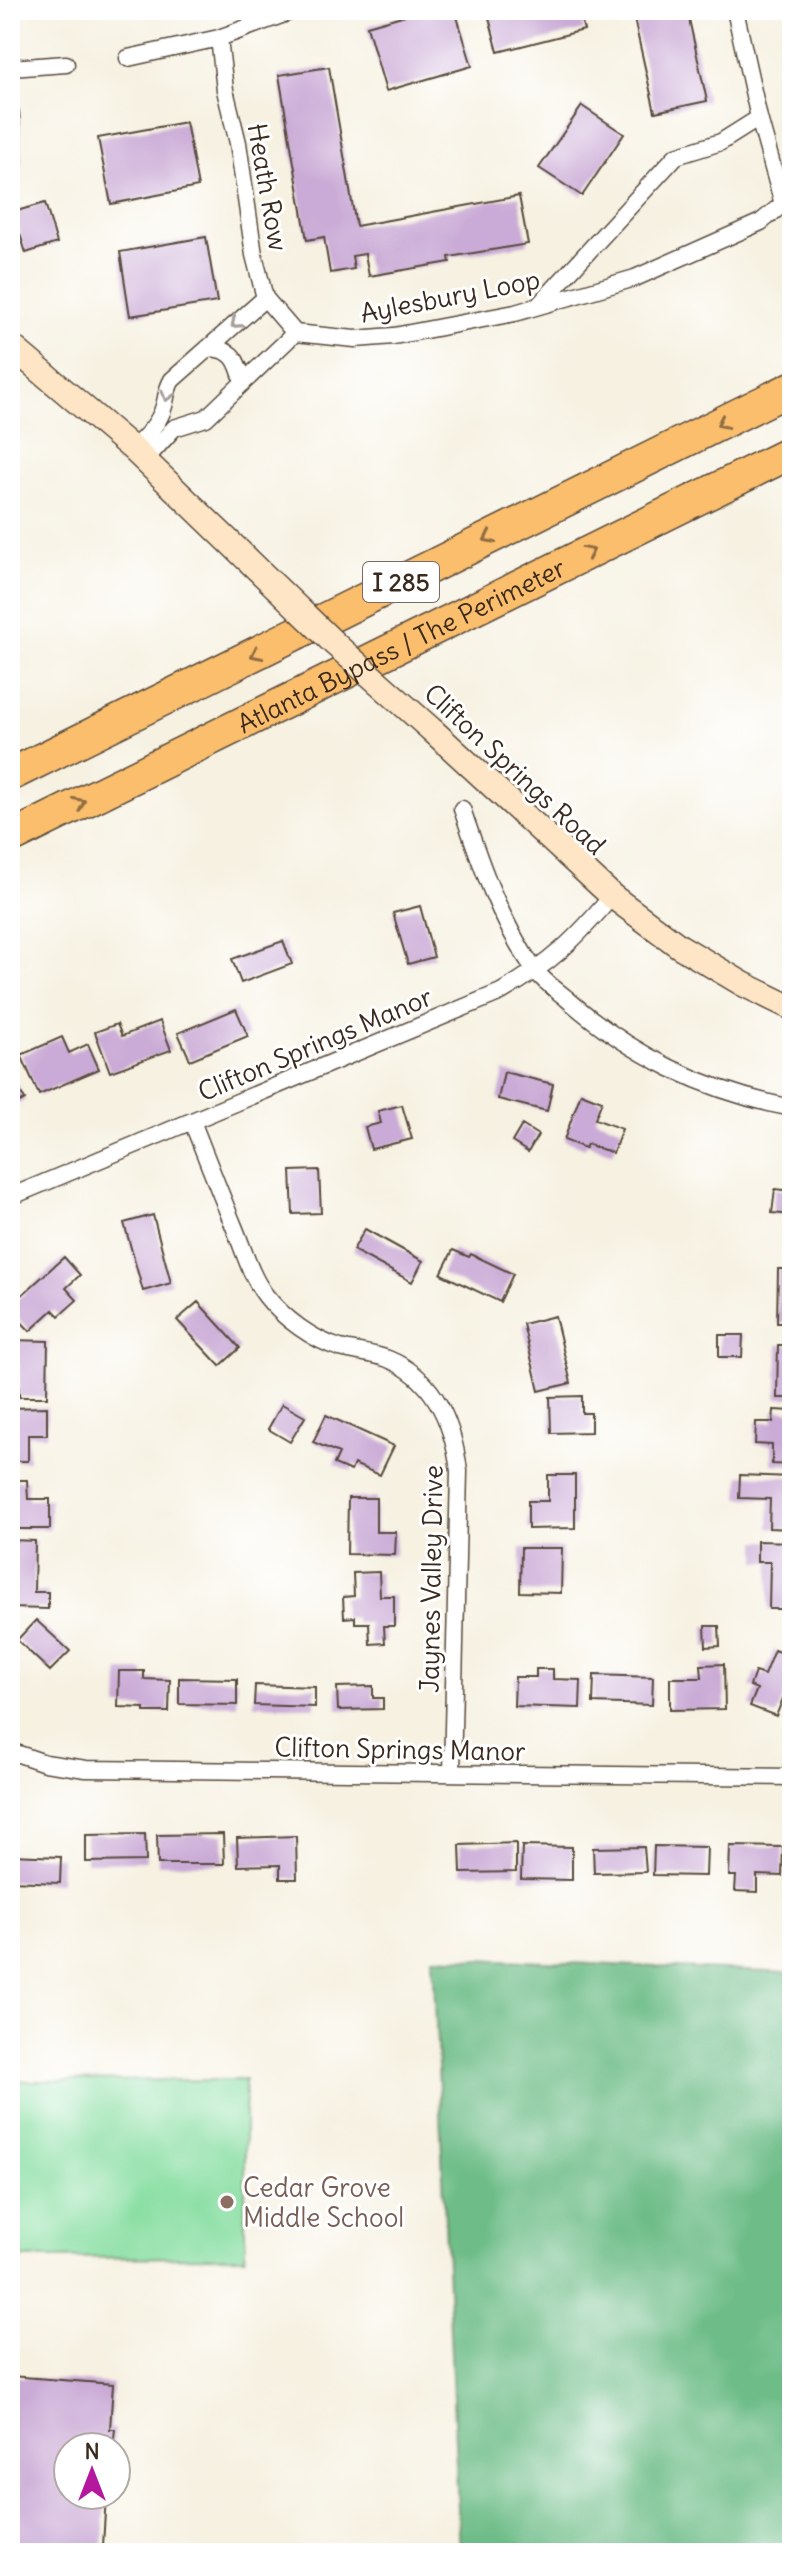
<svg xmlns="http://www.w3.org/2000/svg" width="802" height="2563" viewBox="0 0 802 2563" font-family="Delius,sans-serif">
<rect width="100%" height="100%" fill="#fff"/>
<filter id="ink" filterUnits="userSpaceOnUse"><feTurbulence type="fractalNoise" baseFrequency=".0125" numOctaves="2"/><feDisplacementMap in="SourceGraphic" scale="16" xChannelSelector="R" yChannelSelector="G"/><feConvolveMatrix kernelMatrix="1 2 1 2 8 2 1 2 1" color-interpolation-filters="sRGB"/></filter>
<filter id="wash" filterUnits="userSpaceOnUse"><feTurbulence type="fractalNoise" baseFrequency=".006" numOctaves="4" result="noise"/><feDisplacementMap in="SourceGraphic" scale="32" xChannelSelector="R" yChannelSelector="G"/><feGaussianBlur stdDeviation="1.8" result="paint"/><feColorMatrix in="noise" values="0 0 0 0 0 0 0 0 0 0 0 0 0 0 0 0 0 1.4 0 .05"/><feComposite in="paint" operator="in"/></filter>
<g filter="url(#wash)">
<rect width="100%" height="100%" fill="#f6f1e1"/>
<path fill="#88dea2" stroke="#628460" stroke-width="2" d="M245,2080V2257L10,2258V2081Z"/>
<path fill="#6ebd88" stroke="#547453" stroke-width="2" d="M433,1957L792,1973V2553H460Z"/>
<g id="blocks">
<path fill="#caaad6" d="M423,10H455L472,66L386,91L367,26Z
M487,10H578L584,30L498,52Z
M632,10H687L707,101L655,112Z
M329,67L356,226L519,196L528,244L449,257L450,262L369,276L365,254L352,256L354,269L330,273L324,237L307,240L279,75Z
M582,106L624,134L582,196L539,168Z
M19,110L22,165H10V111Z
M186,122L198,187L111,204L98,138Z
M45,203L57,243L26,253L13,212Z
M206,237L217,302L130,316L120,252Z
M420,906L434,957L408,964L393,913Z
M283,941L292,964L241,983L232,959Z
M236,1009L248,1036L190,1060L178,1033Z
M160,1021L171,1050L110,1072L95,1032L117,1024L122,1036Z
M62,1037L69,1053L88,1044L99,1069L39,1095L21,1055Z
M10,1072L25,1100L10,1108Z
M504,1072L553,1084L547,1111L498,1099Z
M581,1093L602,1101L595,1119L622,1129L613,1153L587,1144L585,1148L564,1140Z
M402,1105L412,1139L371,1149L365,1127L381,1123L378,1111Z
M522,1125L538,1135L528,1152L512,1142Z
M319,1170L321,1213L293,1214L291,1171Z
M775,1189L792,1191V1215L772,1213Z
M153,1215L171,1283L143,1291L124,1223Z
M365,1229L423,1261L412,1282L353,1250Z
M453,1250L469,1257L471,1254L513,1274L500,1302L441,1274Z
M64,1257L80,1275L66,1288L77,1300L59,1316L53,1310L30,1331L10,1310V1306Z
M778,1269H792V1323H777Z
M198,1302L240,1348L220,1366L177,1320Z
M555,1316L571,1383L539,1391L523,1324Z
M719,1335H743L742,1357H719Z
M10,1340L48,1341L47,1397H19V1362H10Z
M778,1345H792V1398H777Z
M582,1396V1413H591V1432L551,1433L550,1397Z
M282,1404L305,1417L290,1442L268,1429Z
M47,1407V1435H28V1461H10V1408Z
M774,1410L792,1411V1465L772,1464V1445L755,1444L756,1422H773Z
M326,1415L394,1446L380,1475L354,1464L351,1471L334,1464L339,1453L313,1442Z
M548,1475H575V1528L528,1529V1501H548Z
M740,1475L792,1477V1529L769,1528L770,1499L739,1498Z
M10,1480H27L28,1499H50V1529H10Z
M348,1498H376V1532H396L395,1555L347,1554Z
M10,1540L35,1541L34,1592H48V1609L10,1608Z
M757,1541L792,1542V1609H769L770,1562H757Z
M521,1548H562L561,1593L520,1592Z
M379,1572L380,1596H394V1626H384L385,1643L370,1644L369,1623H355V1617L344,1618L343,1597L354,1596L353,1573Z
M36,1620L70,1651L50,1671L17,1640Z
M705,1626H719L720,1646L706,1647Z
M774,1650L792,1657V1676L776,1716L750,1706L757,1689L750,1686L755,1672L764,1675Z
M724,1664L725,1709L670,1710V1678H702L701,1665Z
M536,1669H553V1679L581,1680L580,1708L514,1706L515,1677H536Z
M119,1671H144V1679L170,1680L169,1712H144V1708L118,1707Z
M594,1675L653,1677L652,1705L593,1703Z
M179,1678L237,1679V1705L179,1704Z
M255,1685L315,1687V1707L254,1705Z
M373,1686V1698H383V1709L338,1710L337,1687Z
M145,1834L146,1861L86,1862V1835Z
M223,1834L224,1864H158L157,1835Z
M296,1836L297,1879H280V1865L238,1866L237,1838Z
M516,1843V1872L461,1873L460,1845Z
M522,1846L572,1847V1880L521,1879Z
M654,1846L707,1847L706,1876L653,1875Z
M730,1846L783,1847L782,1876L757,1875V1892L735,1891L736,1876H729Z
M644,1847L646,1872L594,1873L593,1848Z
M10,1855L61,1857L60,1883L10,1881Z
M10,2376L113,2384L110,2429H115L113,2447H68L65,2474H68V2495H106L103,2546L62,2545L61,2553H10Z"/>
</g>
</g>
<g filter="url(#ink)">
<use href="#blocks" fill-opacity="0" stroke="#57483b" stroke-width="2"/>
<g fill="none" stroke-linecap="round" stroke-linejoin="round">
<defs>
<path id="street" d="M735,10L759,118L783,204
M219,38L225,90L238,143L254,255L265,298L295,333
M128,58L219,38L295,10
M10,68L66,64
M539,305L676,156L721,142L759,118
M208,348C233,349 237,359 243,381
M133,449C146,436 159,424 164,406C167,396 166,390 172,380L265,298
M145,460L174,428L206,418L295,333L355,339L394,336L515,313L635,278L761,222L783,204L792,200
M462,809C481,865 500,921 534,969C542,980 555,989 566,998C632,1056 705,1091 792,1108
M192,1121C206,1157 220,1193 235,1229C244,1251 251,1277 266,1296C283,1318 313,1340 340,1348C355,1352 373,1353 388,1359C435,1378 453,1424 459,1471L452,1773
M10,1197L501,992C551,963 575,940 612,896
M10,1751L45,1763L86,1769L792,1777"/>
<path id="secondary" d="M10,345L133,449L246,558
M433,731L612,896L679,946L743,984L792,1008"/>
<g id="highway">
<path d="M10,775L792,388"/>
<path id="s1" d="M10,838L792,452"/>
</g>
</defs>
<use href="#street" stroke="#57483b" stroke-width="19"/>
<use href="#secondary" stroke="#57483b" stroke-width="27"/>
<use href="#highway" stroke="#57483b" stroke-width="35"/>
<use href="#street" stroke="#fff" stroke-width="16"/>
<use href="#secondary" stroke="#fde5c5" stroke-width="24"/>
<use href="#highway" stroke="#fabe6d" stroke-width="32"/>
<defs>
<path id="secondary-bridge" d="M246,558L336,645L433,731"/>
</defs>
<use href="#secondary-bridge" stroke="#57483b" stroke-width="27" stroke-linecap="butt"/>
<use href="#secondary-bridge" stroke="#fde5c5" stroke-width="24"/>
</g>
<defs><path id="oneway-chevron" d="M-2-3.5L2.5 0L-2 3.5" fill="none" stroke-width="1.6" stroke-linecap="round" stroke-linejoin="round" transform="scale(2)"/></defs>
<g stroke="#a79f9a">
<use href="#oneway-chevron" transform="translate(236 323) rotate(139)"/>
<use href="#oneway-chevron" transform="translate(167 396) rotate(107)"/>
</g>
<g stroke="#916d42">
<use href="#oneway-chevron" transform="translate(722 423) rotate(154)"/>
<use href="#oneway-chevron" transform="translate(489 538) rotate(154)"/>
<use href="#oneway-chevron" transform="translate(589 552) rotate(-26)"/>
<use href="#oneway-chevron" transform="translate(256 654) rotate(154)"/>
<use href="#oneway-chevron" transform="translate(80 803) rotate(-26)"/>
</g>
</g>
<circle fill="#8d6e63" stroke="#fff" stroke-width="3" cx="227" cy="2202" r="8"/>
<g text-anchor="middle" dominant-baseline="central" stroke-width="6" stroke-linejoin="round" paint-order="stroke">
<rect fill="#fff" stroke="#766a62" stroke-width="2" x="363" y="562" width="76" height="40" rx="6"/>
<g font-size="24" font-weight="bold" fill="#3b2a1e">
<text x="401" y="582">I 285</text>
</g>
<g font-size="26" fill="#3b2a1e" stroke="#fff">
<text transform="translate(268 187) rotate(80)">Heath Row</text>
<text transform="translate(450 296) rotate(-11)">Aylesbury Loop</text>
<text stroke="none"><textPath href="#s1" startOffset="436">Atlanta Bypass / The Perimeter</textPath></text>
<text transform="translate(515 769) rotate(43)">Clifton Springs Road</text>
<text transform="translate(315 1044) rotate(-23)">Clifton Springs Manor</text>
<text transform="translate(431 1579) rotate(-89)">Jaynes Valley Drive</text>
<text transform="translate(400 1749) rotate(1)">Clifton Springs Manor</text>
</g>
<g font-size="26" fill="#785e54" stroke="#fff" text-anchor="start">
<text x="243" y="2187">Cedar Grove<tspan x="243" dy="30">Middle School</tspan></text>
</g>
</g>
<rect width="802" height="2563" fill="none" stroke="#fff" stroke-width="40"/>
<g transform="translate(92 2471)"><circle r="38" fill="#ffffff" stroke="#b1aaa5" stroke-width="2"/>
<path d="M0-6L14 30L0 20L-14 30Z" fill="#b5179e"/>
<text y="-12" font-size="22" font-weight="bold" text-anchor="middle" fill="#3b2a1e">N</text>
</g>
</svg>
